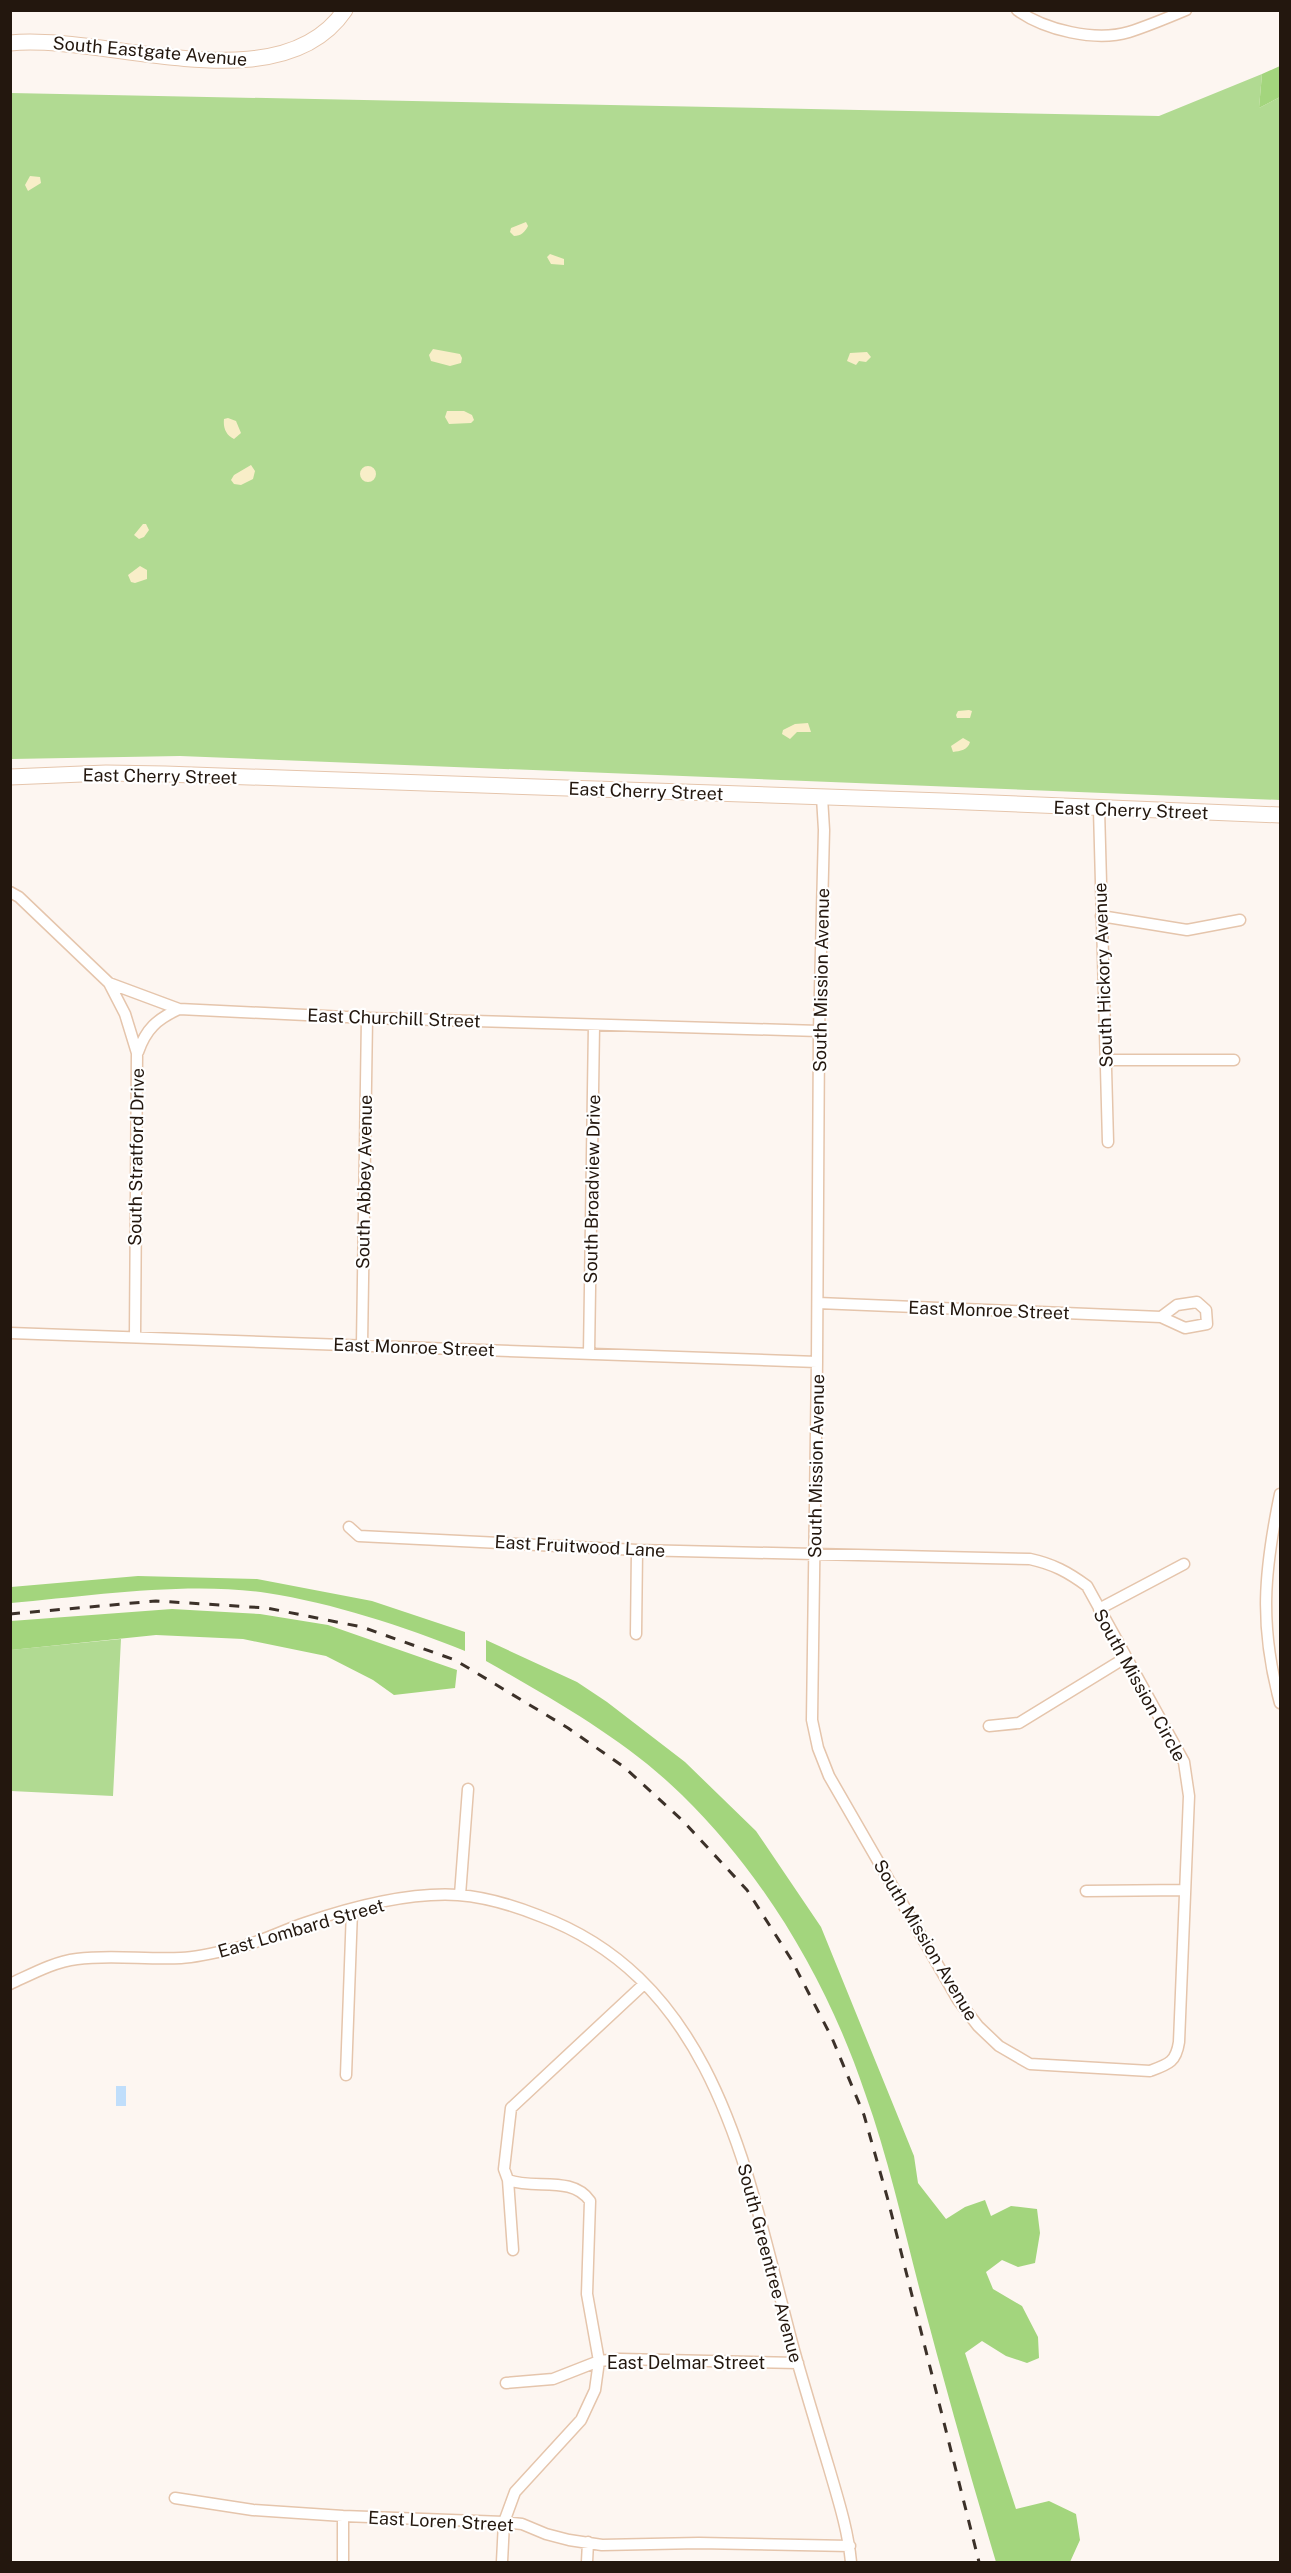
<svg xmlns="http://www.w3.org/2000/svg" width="1291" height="2573" viewBox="0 0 1291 2573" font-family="'Public Sans',sans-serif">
<rect width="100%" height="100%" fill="#fdf6f1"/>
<path fill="#b1da92" d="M1262,74L1259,108L1280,97V800L180,756L11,759V93L1159,116Z
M121,1639L113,1796L11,1791L10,1650Z"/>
<path fill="#a3d57d" d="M1280,66V97L1259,108L1262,74Z
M138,1576L257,1579L372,1601L465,1632V1651C403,1626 332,1603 267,1593C188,1581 90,1596 11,1603V1587Z
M172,1609L260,1614L328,1625L457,1670L455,1688L394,1695L373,1680L326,1656L243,1639L156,1635L11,1650V1621Z
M486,1640L577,1682L607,1702L685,1762L756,1831L821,1927L914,2156L918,2183L946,2219L965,2207L985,2200L991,2216L1011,2206L1037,2209L1040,2233L1035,2263L1018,2267L1002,2260L986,2272L993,2289L1022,2306L1038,2337L1039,2358L1027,2363L1006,2356L982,2341L965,2353L1016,2509L1049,2501L1076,2514L1080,2540L1070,2562H996C969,2472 944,2382 920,2291C903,2225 888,2157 865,2093C828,1983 766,1877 682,1795C626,1740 554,1700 486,1661Z"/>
<path fill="#f8eec8" d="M30,176L40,177L41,183L28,191L25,185Z
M526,222L528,226C525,232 521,236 514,236L510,232L511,228Z
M550,254L564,259V265L551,264L547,257Z
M433,349L460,354L462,358L461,363L450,366L431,361L429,355Z
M867,352L871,357L866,362L859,361L856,365L847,361L850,353Z
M447,411H464L472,415L474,420L471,423L449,424L445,417Z
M228,418L236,421L241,433L234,439C226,435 223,428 224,419Z
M251,465L255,471L253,479L241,485L234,484L231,480L234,475Z
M360 474a8 8 0 1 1 16 0a8 8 0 1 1-16 0Z
M143,524H146L149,530L144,537L139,539L134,535Z
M140,566L147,570V579L135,583L131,582L128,575Z
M969,710L972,711L970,718H957L956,715L958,711Z
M808,723L811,732H797L790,739L782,734L783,730L795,724Z
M963,738L970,742C968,750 960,751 953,752L951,746Z"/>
<path fill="#c0defb" d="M116,2086H126V2106H116Z"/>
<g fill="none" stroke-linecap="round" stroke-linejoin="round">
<defs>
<path id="street" d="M1017,10C1045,30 1095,42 1129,32C1148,26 1167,18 1186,10
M1099,809L1108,1142
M10,892L19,897L109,983L179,1009L367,1018L819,1031
M1101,916L1187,930L1240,920
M109,983L125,1014L137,1053L135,1337
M138,1052C146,1029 157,1019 179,1009
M1105,1060H1234
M818,1303L1161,1317L1177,1305L1197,1302L1206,1310L1207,1324L1185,1328L1161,1317
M10,1333L817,1362
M362,1345L367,1018
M589,1354L594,1025
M1280,1494C1264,1572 1259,1625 1280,1703
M349,1527L359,1536L637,1550L1030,1559C1053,1564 1068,1572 1087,1586L1184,1762L1189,1796L1179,2042C1176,2062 1169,2064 1150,2071L1030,2064L999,2046L978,2026L958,2000L829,1776L818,1748L812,1720L817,1362L819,1031L824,830L822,797
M1099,1609L1184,1564
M636,1634L637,1550
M989,1726L1019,1723L1125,1658
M1086,1891L1185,1890
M460,1895L468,1789
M10,1984C32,1974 53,1962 77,1959C111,1954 146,1960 181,1958C198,1957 215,1953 232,1949C257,1944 281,1931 305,1923C352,1907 409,1892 458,1895C485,1897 515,1906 540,1916C722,1984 749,2185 794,2350C805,2389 817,2428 829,2468C838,2499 848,2530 851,2562
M346,2075L352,1910
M513,2250L508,2180L504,2169L511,2108L644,1984
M506,2383L553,2379L599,2361L620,2359L798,2363
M175,2498L253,2510L343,2516L504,2522L522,2524L546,2534L569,2540L602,2545L699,2543L850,2546
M343,2562V2516
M502,2562L504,2522L515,2492L581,2420L595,2390L599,2361L587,2294L590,2201C572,2175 534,2190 508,2180
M587,2562L588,2542"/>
<path id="secondary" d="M10,43C105,33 280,106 345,10
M10,777L106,773L165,774L943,801L1280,815"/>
</defs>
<use href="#street" stroke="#e5c5ac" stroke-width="13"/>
<use href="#secondary" stroke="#e5c5ac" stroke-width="17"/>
<use href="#street" stroke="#fff" stroke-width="10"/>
<use href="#secondary" stroke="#fff" stroke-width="15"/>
<path stroke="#3c3129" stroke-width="3" stroke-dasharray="10 10" stroke-linecap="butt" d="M10,1614L156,1601L267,1608L362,1627L455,1660L568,1728L624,1767L683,1821L747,1890L791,1959L832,2038L864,2115L888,2200L979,2562"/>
</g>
<g text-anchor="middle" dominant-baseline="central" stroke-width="4.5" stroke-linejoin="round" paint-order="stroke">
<g font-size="18" fill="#23170e" stroke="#fff">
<text transform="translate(150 51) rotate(5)">South Eastgate Avenue</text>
<text transform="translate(160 776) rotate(1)">East Cherry Street</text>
<text transform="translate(646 791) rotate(2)">East Cherry Street</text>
<text transform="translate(1131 810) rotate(2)">East Cherry Street</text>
<text transform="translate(1103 975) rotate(-92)">South Hickory Avenue</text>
<text transform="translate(821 980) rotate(-89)">South Mission Avenue</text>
<text transform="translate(394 1018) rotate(2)">East Churchill Street</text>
<text transform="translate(136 1157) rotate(-89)">South Stratford Drive</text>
<text transform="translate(364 1182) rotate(-89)">South Abbey Avenue</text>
<text transform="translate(592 1189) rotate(-89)">South Broadview Drive</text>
<text transform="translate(989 1310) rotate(2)">East Monroe Street</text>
<text transform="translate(414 1347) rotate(2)">East Monroe Street</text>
<text transform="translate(816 1466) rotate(-89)">South Mission Avenue</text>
<text transform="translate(580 1546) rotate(3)">East Fruitwood Lane</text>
<text transform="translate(1140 1685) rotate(61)">South Mission Circle</text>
<text transform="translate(301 1928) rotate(-16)">East Lombard Street</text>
<text transform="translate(926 1940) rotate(59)">South Mission Avenue</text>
<text transform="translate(770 2263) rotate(75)">South Greentree Avenue</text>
<text x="686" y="2362">East Delmar Street</text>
<text transform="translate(441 2521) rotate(3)">East Loren Street</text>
</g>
</g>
<rect width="1291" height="2573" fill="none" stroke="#23170e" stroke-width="24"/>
</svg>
